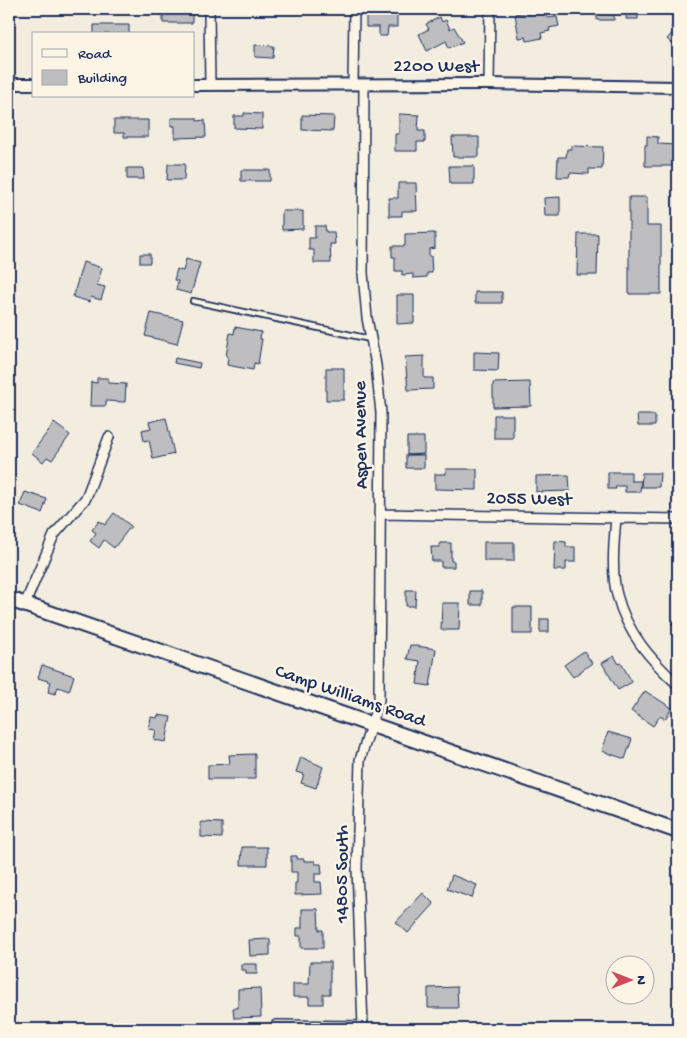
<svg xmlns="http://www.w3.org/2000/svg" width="687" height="1038" viewBox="0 0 687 1038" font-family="'Gochi Hand',sans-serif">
<rect width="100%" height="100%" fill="#f3ede0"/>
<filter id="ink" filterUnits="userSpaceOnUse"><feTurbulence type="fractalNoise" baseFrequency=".02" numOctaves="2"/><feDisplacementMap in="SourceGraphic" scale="10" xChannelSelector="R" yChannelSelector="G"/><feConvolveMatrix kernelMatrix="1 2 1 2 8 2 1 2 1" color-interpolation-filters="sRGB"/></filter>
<g filter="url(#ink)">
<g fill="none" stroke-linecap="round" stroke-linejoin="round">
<path stroke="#a9acb3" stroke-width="10" d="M668,1029L678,1026"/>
</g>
<path fill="#bebec0" stroke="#1b2f5e" d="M366,9H397V27H388L387,36H379V27H366Z
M545,9L547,18L557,17L559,26L549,28L550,31L541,33L542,38L527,41L526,37L519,38L515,14Z
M597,9H614V20H597Z
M627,9H638V19H626Z
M163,11H192V23H163Z
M440,17L442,22L446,20L450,29L454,27L463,42L449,48L446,41L427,51L419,34L429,29L426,24Z
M676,21L678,23V49L667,39L675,30L671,27Z
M94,25H129V34H94Z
M255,45L274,46L273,58L255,57Z
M244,113L262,114V129L234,128V116H244Z
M399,114L419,115L418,131H425V142H417V151H395V134H399Z
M302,115L334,116L333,131L302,130Z
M171,118H197V121L205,120L206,137L175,138V126H171Z
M114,120H148V137H124V133H114Z
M647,136L658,137V144L678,145V166H645V145H647Z
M452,137H479V157H453Z
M571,146L603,147L602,169H589V174L570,173L569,177H557L558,157H566L567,149H571Z
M168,164H185L184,180H167Z
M449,166H474V184H450Z
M127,168H143L144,179H127Z
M241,170H270V181H241Z
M398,183H416L417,211H402V216H389V198H398Z
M560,197V216H545L544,198Z
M629,197H647V226H661V294H629Z
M282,211H303V229L282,230Z
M315,226H325L326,232H334L335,244H330L331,263H314V250H309V238H315Z
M435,233V248L429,249V256H431L432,273H427V277L413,278V274L402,275V271H395V257H392V246H405V234Z
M578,234H598L597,275H577Z
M140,254H150V263H140Z
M186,259L200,263L191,294L176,290L178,281L174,280L177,269L183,271Z
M83,262L102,268L97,285L105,287L101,300L91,297L90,302L73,297Z
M475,292H502V303H475Z
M397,295H414V323L397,324Z
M151,313L183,320L177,344L145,336Z
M235,327L261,332L260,339H262L258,364L254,363L253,370L227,365L228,357L226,356L230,333L234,334Z
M474,352L499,353L498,371L474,370Z
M424,356V378H433V389L408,390L405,357Z
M175,358L200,363L199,368L174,363Z
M326,368H344V400H326Z
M97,378H108V383L126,384L125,402L106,401V406H90L91,382L97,383Z
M530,382L531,406L493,407V383Z
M494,415H513V438H494Z
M637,415H655V426H638Z
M166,418L174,454L153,459L149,440L144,441L142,430L151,428L149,422Z
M54,423L70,435L52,460L47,457L43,462L32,453Z
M407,437H424V454L407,455Z
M406,455H424V468H406Z
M446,469H477V490L435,489V474H446Z
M608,472H631V481H641L640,492H625V486H616V489H608Z
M642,473H660L659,487H641Z
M569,475L570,491L536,492V476Z
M25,492L47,499L42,513L20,505Z
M114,513L131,526L114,548L104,540L99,548L90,541L96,533L92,530L99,521L105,525Z
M555,541L566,542V547H575V562H566V570H554Z
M484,542H514V561H484Z
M440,543H451V561H454V567H441V561H432L431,547H440Z
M406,590H416L415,606H406Z
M470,591H482V605H470Z
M442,603H460L459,630H441Z
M513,607H532V634H513Z
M678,617V636L674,632L677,629L671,623Z
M540,619H549V632H540Z
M410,645L436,649L430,686L417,684L420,661L407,659Z
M584,651L592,663L573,677L564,665Z
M614,656L619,664L621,663L632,682L618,690L602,663Z
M42,665L74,676L69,691L58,687L55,694L48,692L51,682L38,678Z
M645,691L672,708L665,719L660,716L653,726L631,711Z
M158,715L171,717L166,742L154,740L156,730L149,729L151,717L157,718Z
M608,732L632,739L625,759L602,751Z
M255,754V779H208V765L230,764L229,755Z
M301,757L323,767L316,788L301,783L304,774L296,772Z
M201,822L222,823V838L201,837Z
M242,847H267V865H241Z
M291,856H297V859H304V861H315V864H321L322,874H315V882H321L322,894L295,895V883H297V872H291Z
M452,875L477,885L472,898L447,889Z
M423,893L434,904L408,933L396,922Z
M302,909H318L319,930H323V948H301V936H297V928H302Z
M270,939V955L250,956L249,940Z
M310,962H330V994H323V1004H309V997H293V984H309Z
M241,964H257V974H246V970H241Z
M457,987L458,1008H428V988Z
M260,988L261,1017L234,1018L233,1008H238V989Z"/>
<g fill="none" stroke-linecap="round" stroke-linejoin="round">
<defs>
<path id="service" d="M193,301L370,339"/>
<path id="minor" d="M209,9L210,85
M353,84L354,9
M489,84L490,9
M379,514L678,519
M616,518C614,540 611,573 617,595C627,633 650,659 678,685
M25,604L54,535L86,498L109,437
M276,1025L363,1026L357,868L360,760L379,700L381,413L376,365L367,318L363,273L364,85"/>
<path id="tertiary" d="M9,84H34
M194,85L489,84L678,87"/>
<path id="primary" d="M9,599L678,831"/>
</defs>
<use href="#service" stroke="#1b2f5e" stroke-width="8"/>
<use href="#minor" stroke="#1b2f5e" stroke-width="12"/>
<use href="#tertiary" stroke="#1b2f5e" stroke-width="14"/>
<use href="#primary" stroke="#1b2f5e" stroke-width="18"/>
<use href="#service" stroke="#fcf5e5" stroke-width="4.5"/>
<use href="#minor" stroke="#fcf5e5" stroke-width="9"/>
<use href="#tertiary" stroke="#fcf5e5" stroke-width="10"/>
<use href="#primary" stroke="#fcf5e5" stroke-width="14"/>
</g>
</g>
<g text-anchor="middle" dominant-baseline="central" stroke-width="5" stroke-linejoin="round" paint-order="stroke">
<g font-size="19" fill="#1b2f5e" stroke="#fcf5e5">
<text x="436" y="67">2200 West</text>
<text transform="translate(362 435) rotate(-91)">Aspen Avenue</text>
<text transform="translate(529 500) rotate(1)">2055 West</text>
<text transform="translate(350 697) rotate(19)">Camp Williams Road</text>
<text transform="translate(343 874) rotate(-90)">14805 South</text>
</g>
</g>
<rect width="687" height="1038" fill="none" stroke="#fcf5e5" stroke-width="30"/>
<rect x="15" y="15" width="657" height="1008" fill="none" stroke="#1b2f5e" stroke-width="2" filter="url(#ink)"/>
<rect x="32" y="32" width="162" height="65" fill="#fcf5e5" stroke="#a2a6af"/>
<rect x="42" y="49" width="25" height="8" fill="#fcf5e5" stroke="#a2a6af"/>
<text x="78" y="58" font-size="15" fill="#1b2f5e">Road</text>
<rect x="42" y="70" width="25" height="15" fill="#bebec0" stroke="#a2a6af"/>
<text x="78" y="82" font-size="15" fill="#1b2f5e">Building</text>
<g transform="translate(630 980) rotate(90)"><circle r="24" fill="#fcf5e5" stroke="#a2a6af"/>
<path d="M0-4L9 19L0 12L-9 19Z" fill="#d1495b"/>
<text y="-8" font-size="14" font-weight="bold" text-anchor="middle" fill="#1b2f5e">N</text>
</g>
</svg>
